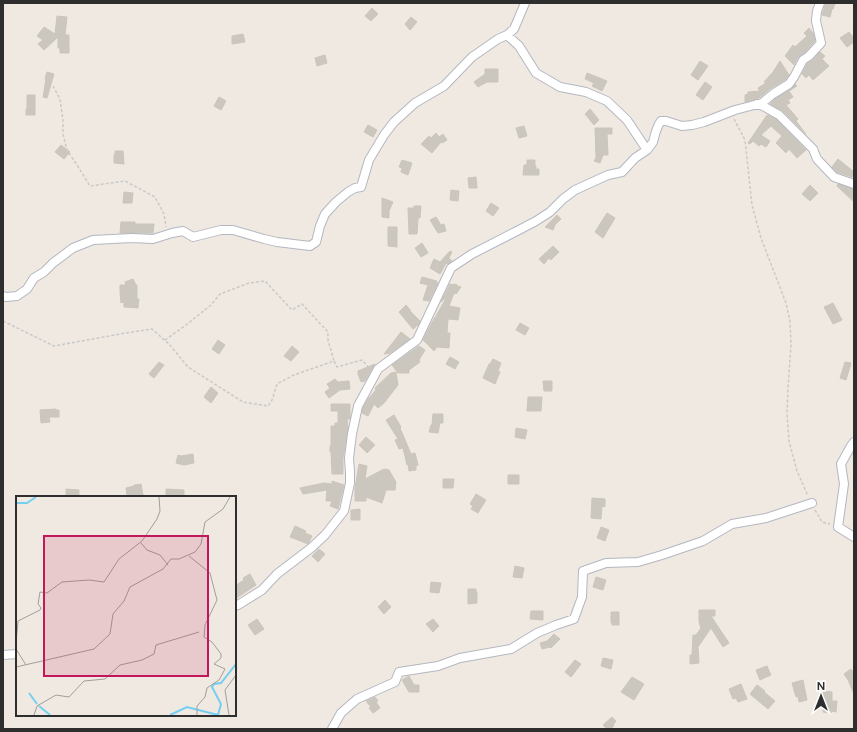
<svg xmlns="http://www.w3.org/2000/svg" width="857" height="732" viewBox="0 0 857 732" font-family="Figtree,sans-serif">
<rect width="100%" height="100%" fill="#efe9e1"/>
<path fill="#cbc7bf" stroke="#cbc5ba" d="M826,3H835L833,9H832L830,17L822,15Z
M372,8L378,14L371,21L365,16Z
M57,16L67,17L65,35H69V53H60V48H58V37L44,50L38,44L43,40L37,36L44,27L55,34Z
M411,17L417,22L410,30L405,24Z
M809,28L813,33L815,41L805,52L798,57L794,65L785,56L793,45L795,47L807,36L804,33Z
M849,32L854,38V42L847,47L840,38Z
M243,34L245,42L232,44V36Z
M820,52L825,56L822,59L829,66L813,80L809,75L806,78L802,74L807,64L813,60Z
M325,55L327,63L317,66L315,58Z
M700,61L708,66L698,80L691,75Z
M780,61L789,75L785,80L770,89L759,98L745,102V95L748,94V92L760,91L758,88L766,83L764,82L773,72Z
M485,69H498V82H487L478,87L474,82L485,74Z
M47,72L54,74L47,98L43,97L46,79H45Z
M587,73L607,81L602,91L592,86L594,83L585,79Z
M705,82L712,87L703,100L696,95Z
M795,84L797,86L789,91L793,97L788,100L790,103L786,105L798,119L796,121L806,134L783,111L770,104L776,98L792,88Z
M27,95H35V115H26V109H27Z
M219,97L226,101L221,110L214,106Z
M590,109L599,120L594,125L585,114Z
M767,115L776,119L806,150L797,158L789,149L786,153L776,143L782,136L771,126L761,135L770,141L766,147L761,144L759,146L753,141L750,144L748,143Z
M368,125L377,130L373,137L364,132Z
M524,126L527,136L519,138L516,128Z
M595,128H612V134H607L608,155H603L600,163L594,161L596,158Z
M436,133L439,137L443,134L447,140L442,143L441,142L432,153L421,144L429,136L431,138Z
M61,145L70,152L64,159L55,152Z
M115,151H123L124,164L114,163V155H115Z
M838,159L854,172V175L852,177L837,172L832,167Z
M402,160L412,163L408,175L401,172L402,168L399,167Z
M527,160H535V166H536V169H539V175H523L524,165H527Z
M476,177L477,188H469L468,178Z
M838,184L854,189V202L837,186Z
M810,185L818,193L810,201L802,194Z
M451,190L459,191L458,201L450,200Z
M124,192L133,193L132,203H123Z
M382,198L393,202L389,211V218L382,217Z
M491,203L499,208L493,216L486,211Z
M414,206H421L420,218H418L417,234H409L408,208H414Z
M607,213L615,218L603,238L595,232Z
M557,215L561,219L555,225L553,230L545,227Z
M436,217L441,225L444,224L446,231L438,233L430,220Z
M121,222H135V224H154L153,233H120Z
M388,227H397V247L388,246Z
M422,243L428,253L421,257L415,248Z
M553,246L559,252L551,260L549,258L544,264L539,259Z
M450,251L452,252L449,258L452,261L447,264L446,263L440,274L430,268L434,259L440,262Z
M422,277L437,281L436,282L438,283L429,301L423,300L428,285L420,283Z
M133,279L136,285H137V299H139L138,308L124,307V302L121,303L120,293V285H126L125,282Z
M450,284L454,285V284L457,285V286L461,287L456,294L454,293L449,306L460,308L458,320L448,319L447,333H450L449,348L437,347L434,351L423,340L429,328L435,317H436L437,314L447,297L441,302Z
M833,303L842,320L833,324L824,307Z
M406,305L411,311H410L420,321L419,324L413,329L399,312Z
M520,323L529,328L525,335L516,330Z
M401,332L410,339L390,353L384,354Z
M218,340L225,345L219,354L212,349Z
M292,346L299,352L291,361L284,356Z
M419,346L425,350L419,360L420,362L409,370V373H398L392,365Z
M450,357L459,362L455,369L446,364Z
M493,359L501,363L498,371L500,372L495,384L483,378L489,364H490Z
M159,362L164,365L154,378L149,374Z
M845,362L851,363L846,380L840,378Z
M375,364L365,381L361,382L358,374V371Z
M396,372L398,385L384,403L378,408L374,404L368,416L362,413L363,408L368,399L376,390L375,388L391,373Z
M335,379L338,382L349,381L350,389L340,390L329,398L325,392L330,388L327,384Z
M543,381H552V391H544Z
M211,387L218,393L211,403L204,397Z
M528,397H542L541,411H527Z
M331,404H350V419H347L348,429L343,458V474H332L331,452H330V446H331V426H335V423H338V411H331Z
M56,409V410H59V417H49L50,422L41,423L40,410Z
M433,414H443V423H440L438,433L429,432L431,425H432Z
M394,415L401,427L400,428L411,454L415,453L418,465L416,466V470L409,471L408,464L407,465L403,448L399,449L395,440L398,439L386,420Z
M516,428L527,430L525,439L515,437Z
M366,437L375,445L367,453L359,445Z
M193,454L194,463L184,465L176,463L178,455L181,456Z
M359,464L367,466L365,479L384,469L389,470L396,482L395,490H386L382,503L366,497V501H355V488Z
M508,475H519V484H508Z
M443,479H454L453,488H443Z
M332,481L344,485L338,509L330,506L332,501H326L327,490L303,494L300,488L324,483L332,484Z
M141,484L143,495L135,496V494L127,496L126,488L134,486V485Z
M66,489L79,490V497H66Z
M166,489L184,490V497H166Z
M476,494L486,500L478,513L471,509L473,506L470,504Z
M592,498L605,499V507L602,506L601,519L591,518Z
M360,509V520H351V510Z
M295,526L306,531L305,533L312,536L308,544L290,537Z
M601,527L609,530L605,541L597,538Z
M319,549L325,554L318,562L312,556Z
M515,566L524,568L522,578L513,577Z
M250,574L256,585L235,599V586L244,580L243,578Z
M596,577L606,580L603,590L593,587Z
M431,582L441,583L439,593L430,592Z
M468,589H476V592H477V603L468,604Z
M385,600L391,607L384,614L378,607Z
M699,610H715V616H711L729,643L723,647L711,628L698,647L699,663L690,664V655H692L693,635H696L701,628L699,622Z
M531,611H543V620L530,619Z
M611,612H619V625H612V623H611Z
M257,619L264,629L255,635L248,625Z
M433,619L439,626L433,632L426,624Z
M554,634L560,639L551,648L550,647L542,649L540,643L547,641Z
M603,658L613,660L611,669L601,666Z
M575,660L581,664L571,677L565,672Z
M767,666L771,675L760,680L756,670Z
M851,669L854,673V694L848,680L844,674Z
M409,676L414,685H419V692H409L402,680Z
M632,677L644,684L634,700L621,692Z
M803,680L807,700L799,702L798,696L796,697L792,683Z
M741,684L747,699L738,702L736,698L733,699L729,689Z
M757,685L765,691L764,692L775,701L768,709L750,694Z
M823,691L832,692V701H837L836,712L831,711V713L823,712L824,699Z
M375,697L378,701L376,702L380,708L373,713L369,708L371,707L366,701Z
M612,717L616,721L613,725L614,726L610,729H607L603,725Z"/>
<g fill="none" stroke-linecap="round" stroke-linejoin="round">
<defs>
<path id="street" d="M507,35L519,46L536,73L560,87L586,92L607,101L627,120L647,150
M757,104L763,106L779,115L813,149L817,159L834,177L854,184
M3,296L6,297L17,296L27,289L34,278L44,272L53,263L73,248L93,240L132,238L153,239L172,233L183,231L193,237L221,230H233L264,239L277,242L310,246L316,242L320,226L325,214L336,202L348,192L355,188L361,187L369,160L384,135L394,122L415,103L444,86L472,57L498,39L507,35L514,29L525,3
M854,442L851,446L841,464L844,484L838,527L854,537
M235,606L238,605L262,590L277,574L311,548L325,535L344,511L350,483V472L349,458L352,434L358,406L378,369L417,340L451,268L472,254L517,231L536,221L550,212L563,199L575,190L608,175L622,172L635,158L647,150L653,142L656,131L659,124L661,121H666L682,126L692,125L704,122L735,110L762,103L773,94L789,84L794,77L803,60L809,56L821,43L816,21L817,11L820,3
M3,655L17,654
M332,729L341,713L357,699L395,682L399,672L438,666L460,658L511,649L537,633L556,625L574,619L582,597L583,571L606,563L638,562L662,555L703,541L732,524L766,518L812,503"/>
</defs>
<use href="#street" stroke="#b4b7c1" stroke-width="10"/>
<path stroke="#c9c9c9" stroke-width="1.5" stroke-dasharray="3 2" stroke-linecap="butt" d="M53,86L60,99L63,120V134L67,150L77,165L90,186L125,181L155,197L164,214L166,227
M734,119L745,140L752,205L761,238L786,303L790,321L791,345L788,388L787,413L789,441L797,471L808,496
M3,321L54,346L120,334L152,329L169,344L188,367L243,402L268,406L272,400L277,384L294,375L334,361L337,367L362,360L369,368
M165,340L186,325L211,305L220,294L249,283L265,281L292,310L302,304L328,332V340L334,361
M815,510L822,522L830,524"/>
<use href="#street" stroke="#fff" stroke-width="8"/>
</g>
<g transform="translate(16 496)">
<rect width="220" height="220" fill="#efe9e1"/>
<path fill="none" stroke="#75cff0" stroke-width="2" d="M0,7H11L20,1M13,197L21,208M23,210L34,219M154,219L171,211L202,219M202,219L205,208L196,191L198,188L205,187L220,168"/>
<path fill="none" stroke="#a29e99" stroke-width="1" d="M125,47L131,54L144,59L152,69M173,60L194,77L201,104L189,129L188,141L196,146L205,158V162L198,168L209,173L203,184L191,192L189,201L181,210V219M0,147L2,125L24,114L25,112L22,108L24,96L31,97L46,86L73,84L88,86L103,63L126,45L141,23L144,15L143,1M0,153L10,169M0,171L78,153L94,138L97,118L108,105L114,91L147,73L155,63H163L179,56L185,48L189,26L207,13L214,1M18,219L21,210L40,199L53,201L68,185L89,183L104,169L126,164L138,158L140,149L183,136M213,219L209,194L220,179"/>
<path fill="#c2185b" fill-opacity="0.15" stroke="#c2185b" stroke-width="2" d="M28,40H192V180H28Z"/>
<rect width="220" height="220" fill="none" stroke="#2e2e2e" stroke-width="2"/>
</g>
<rect width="857" height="732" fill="none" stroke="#2e2e2e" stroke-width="8"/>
<g transform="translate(821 696)" stroke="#ffffff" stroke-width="3" paint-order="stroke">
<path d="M0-3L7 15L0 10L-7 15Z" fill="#2e2e2e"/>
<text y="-6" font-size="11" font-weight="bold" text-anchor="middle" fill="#2e2e2e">N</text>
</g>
</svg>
